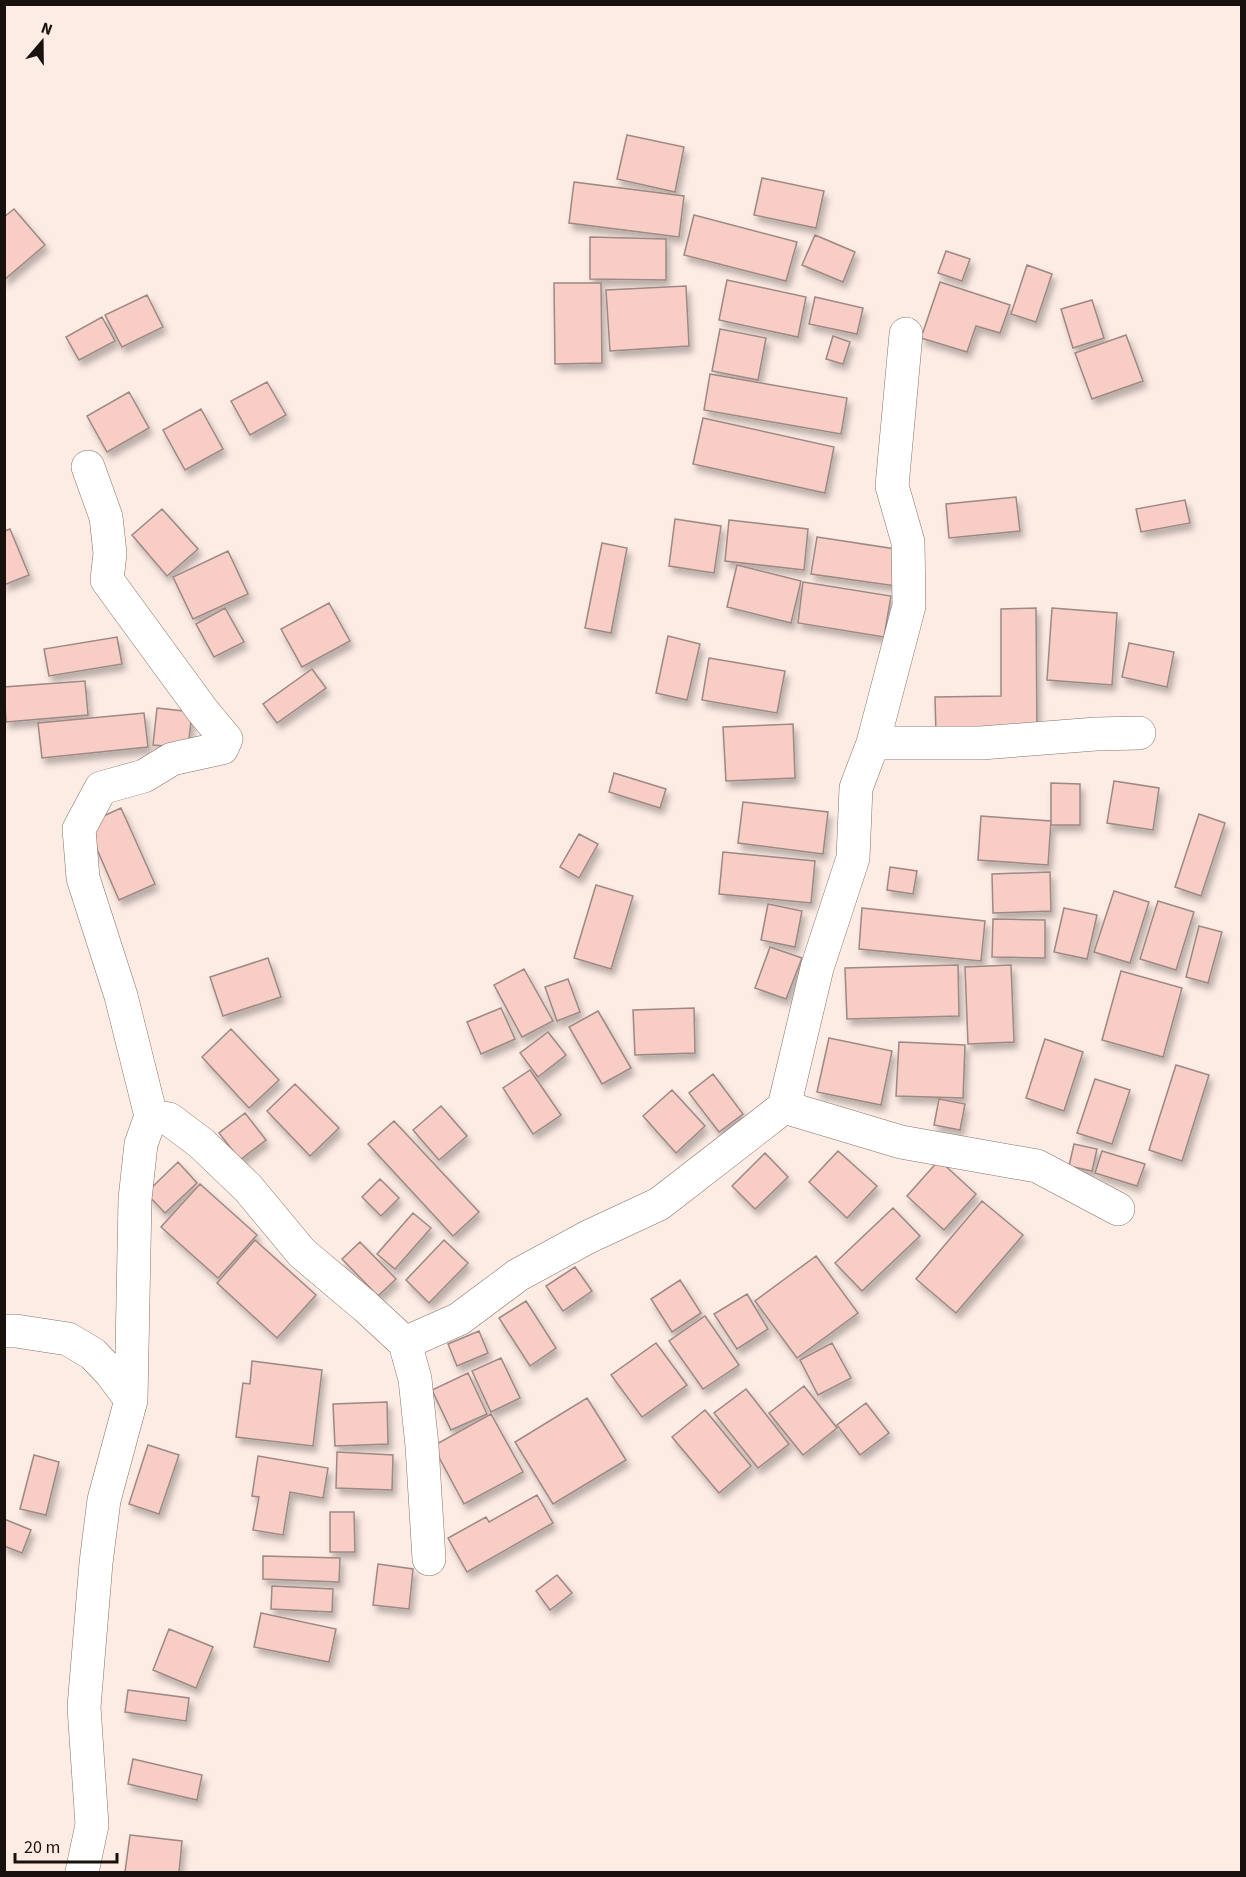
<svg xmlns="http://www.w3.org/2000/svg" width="1246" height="1877" viewBox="0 0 1246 1877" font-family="'Source Sans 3',sans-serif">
<defs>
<filter id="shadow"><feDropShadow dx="3.5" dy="6" stdDeviation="3" flood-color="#0004"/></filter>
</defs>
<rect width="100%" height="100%" fill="#fdece4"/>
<path fill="#f7cdc6" stroke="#9d8884" stroke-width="1.5" filter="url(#shadow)" d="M627,135L684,147L675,192L617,179Z
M762,178L824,191L816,228L754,215Z
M574,182L684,196L679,237L569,223Z
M14,209L45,245L4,280V217Z
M694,215L797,242L786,281L684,255Z
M815,235L855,252L843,282L802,265Z
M590,237L666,239V280L590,279Z
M946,251L970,259L962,281L938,273Z
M1027,265L1052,274L1036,322L1011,314Z
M727,280L806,297L798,337L719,320Z
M940,282L1010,305L1000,333L976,326L967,352L921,338Z
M554,283H601L602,363L555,364Z
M686,286L689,346L610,351L606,290Z
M147,295L163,327L122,347L105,315Z
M815,297L863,308L857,334L809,324Z
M1092,300L1104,338L1073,348L1061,309Z
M102,317L115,341L79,360L66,337Z
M720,329L766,338L758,380L712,371Z
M1126,335L1143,381L1092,399L1075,353Z
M833,336L850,342L843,364L826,359Z
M710,374L847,398L841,434L704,410Z
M267,382L286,415L250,435L231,401Z
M129,392L149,428L107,452L87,416Z
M201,409L223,449L185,470L163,430Z
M703,418L834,447L825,493L693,464Z
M1016,497L1020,531L949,538L946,504Z
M1185,500L1190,523L1141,532L1136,509Z
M162,509L198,549L167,576L132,535Z
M675,519L721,526L714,573L669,566Z
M729,520L808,529L804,570L725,561Z
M10,529L29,575L4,585V531Z
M817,537L902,550L896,586L811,574Z
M602,543L627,548L611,633L585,628Z
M228,551L248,594L193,619L173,577Z
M737,565L801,581L791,623L727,607Z
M803,582L891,596L884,637L798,623Z
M329,603L350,641L302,667L281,629Z
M225,608L244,642L214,657L196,624Z
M1036,608L1037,733L936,734L935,697L1001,696V609Z
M1052,608L1117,613L1112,685L1047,680Z
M668,636L700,644L687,700L656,693Z
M117,637L122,664L49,676L44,649Z
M1129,643L1174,652L1167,687L1122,677Z
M709,658L785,671L777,713L702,700Z
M312,669L326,688L277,723L263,704Z
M85,681L88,715L6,722L4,687Z
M157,708L192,712L188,748L153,745Z
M144,713L148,747L42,758L38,723Z
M793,724L795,778L726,781L723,727Z
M614,773L666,789L660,808L609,792Z
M1114,781L1159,788L1153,830L1107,823Z
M1051,783L1080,784V825H1051Z
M743,802L828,812L823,854L738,843Z
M121,808L155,884L119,900L86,824Z
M1199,814L1225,823L1201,896L1175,887Z
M981,816L1051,821L1048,865L978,860Z
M579,834L598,844L579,878L560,867Z
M723,852L815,861L811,903L719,894Z
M890,867L917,871L913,894L887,890Z
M1050,872L1051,911L993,913L992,874Z
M596,885L633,896L611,969L574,958Z
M1114,891L1149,902L1130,963L1094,952Z
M1158,901L1194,912L1176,970L1140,959Z
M768,904L802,911L795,947L761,940Z
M862,908L985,921L981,961L859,949Z
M1064,908L1097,915L1087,959L1054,952Z
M993,919L1045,920V958L992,957Z
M1199,926L1222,932L1208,983L1186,977Z
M770,947L802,958L786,999L755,988Z
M268,958L281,997L223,1016L210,977Z
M958,965L959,1016L847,1019L845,968Z
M1011,965L1014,1042L968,1044L965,967Z
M524,969L553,1021L522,1037L494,985Z
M1121,971L1182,988L1163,1057L1102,1040Z
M568,979L580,1012L557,1021L545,987Z
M501,1008L515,1039L481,1054L467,1022Z
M694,1008L695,1053L635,1055L633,1010Z
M598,1011L631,1068L602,1084L569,1027Z
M231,1029L279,1080L249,1108L202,1057Z
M548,1032L566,1055L538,1077L520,1053Z
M829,1038L892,1051L881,1105L817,1092Z
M1045,1039L1083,1052L1064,1111L1026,1098Z
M899,1042L965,1045L963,1098L896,1096Z
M1176,1065L1209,1075L1182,1161L1149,1150Z
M530,1070L561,1115L533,1134L503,1088Z
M713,1074L743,1114L719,1132L689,1093Z
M1095,1079L1130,1090L1112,1144L1077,1133Z
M295,1084L339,1128L310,1156L267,1111Z
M672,1090L705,1126L676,1153L643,1116Z
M939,1099L965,1104L960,1130L934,1125Z
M441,1106L467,1136L439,1160L413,1130Z
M245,1113L266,1140L240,1160L219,1133Z
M394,1121L479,1212L453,1236L368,1144Z
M1074,1144L1097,1149L1092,1171L1069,1166Z
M838,1151L877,1186L847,1218L809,1182Z
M1102,1151L1145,1164L1137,1186L1095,1173Z
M765,1153L788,1177L755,1209L732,1186Z
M939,1160L976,1194L944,1230L907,1196Z
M178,1162L197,1183L165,1213L146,1193Z
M380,1179L399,1198L381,1216L362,1197Z
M200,1184L257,1235L218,1278L161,1227Z
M982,1201L1023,1235L956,1313L916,1279Z
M893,1208L920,1236L862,1291L835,1263Z
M413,1213L431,1228L395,1269L377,1254Z
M255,1240L316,1295L277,1338L217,1283Z
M444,1240L468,1263L429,1303L406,1280Z
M360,1242L396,1279L378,1296L342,1259Z
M816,1256L858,1313L797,1358L755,1301Z
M575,1267L592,1291L563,1311L546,1286Z
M680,1280L701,1313L672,1332L651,1299Z
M747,1294L768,1329L737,1349L714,1314Z
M526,1301L556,1348L530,1366L499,1318Z
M705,1316L739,1365L703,1389L669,1341Z
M479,1331L488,1353L457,1366L448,1344Z
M656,1343L687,1385L642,1417L611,1375Z
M832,1343L851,1378L818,1395L800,1360Z
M501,1358L520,1398L491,1412L472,1371Z
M252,1361L322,1370L313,1446L236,1437L243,1383L250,1384Z
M468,1373L487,1414L451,1430L432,1390Z
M804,1386L837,1428L803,1455L769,1413Z
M746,1389L789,1444L758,1468L714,1413Z
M587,1398L626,1460L553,1504L515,1442Z
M387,1402L388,1444L335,1446L333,1404Z
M866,1403L889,1433L860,1455L837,1425Z
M705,1410L751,1466L719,1493L672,1437Z
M491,1414L523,1472L464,1504L433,1446Z
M148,1445L179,1455L159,1514L129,1504Z
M337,1452L393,1455L392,1490L336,1488Z
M34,1455L59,1462L46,1515L20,1509Z
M258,1456L328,1468L323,1498L290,1492L283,1535L253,1530L259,1497L252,1496Z
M537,1495L553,1523L467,1572L448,1538L486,1517L489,1522Z
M330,1512H354L355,1552H330Z
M4,1519L31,1530L22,1553L4,1546Z
M263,1556L340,1558L339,1582L263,1579Z
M378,1564L413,1569L409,1609L373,1605Z
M557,1575L572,1593L550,1610L536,1591Z
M272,1586L333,1589L332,1612L271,1609Z
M261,1613L336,1629L329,1662L254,1647Z
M169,1629L213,1647L196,1688L153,1670Z
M128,1690L189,1698L186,1721L125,1712Z
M133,1759L202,1775L197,1800L128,1784Z
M130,1835L182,1841L179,1872H125Z"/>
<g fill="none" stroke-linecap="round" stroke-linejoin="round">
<defs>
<path id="street" d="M88,467L106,517L110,553L107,580L202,710L226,739L222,748L172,759L144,776L101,788L79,829L83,878L121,996L151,1116
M873,743H981L1096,734L1139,733
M784,1107L901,1142L1037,1166L1118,1209
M4,1331H16L68,1339L93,1354L111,1373L131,1400
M405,1343L415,1379L422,1446L429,1559
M82,1872L92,1825L84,1707L96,1563L104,1500L131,1400L135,1199L141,1144L151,1116L169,1119L201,1143L248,1188L302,1253L365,1306L405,1343L459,1319L518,1275L588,1237L659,1204L784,1107L817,968L853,858L856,788L873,743L909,606L908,542L892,486L906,334"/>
</defs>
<use href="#street" stroke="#847269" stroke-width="34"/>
<use href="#street" stroke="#fff" stroke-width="33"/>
</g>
<rect width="1246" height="1877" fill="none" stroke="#18110e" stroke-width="12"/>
<g transform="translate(42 42) rotate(20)" stroke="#fdece4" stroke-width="4.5" paint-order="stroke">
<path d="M0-4.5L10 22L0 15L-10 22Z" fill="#18110e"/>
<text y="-9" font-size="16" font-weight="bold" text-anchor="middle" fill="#18110e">N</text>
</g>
<path d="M15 1853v9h102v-9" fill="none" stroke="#18110e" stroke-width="3"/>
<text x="24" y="1853" font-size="18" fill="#18110e" stroke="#fdece4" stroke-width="4.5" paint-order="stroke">20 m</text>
</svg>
